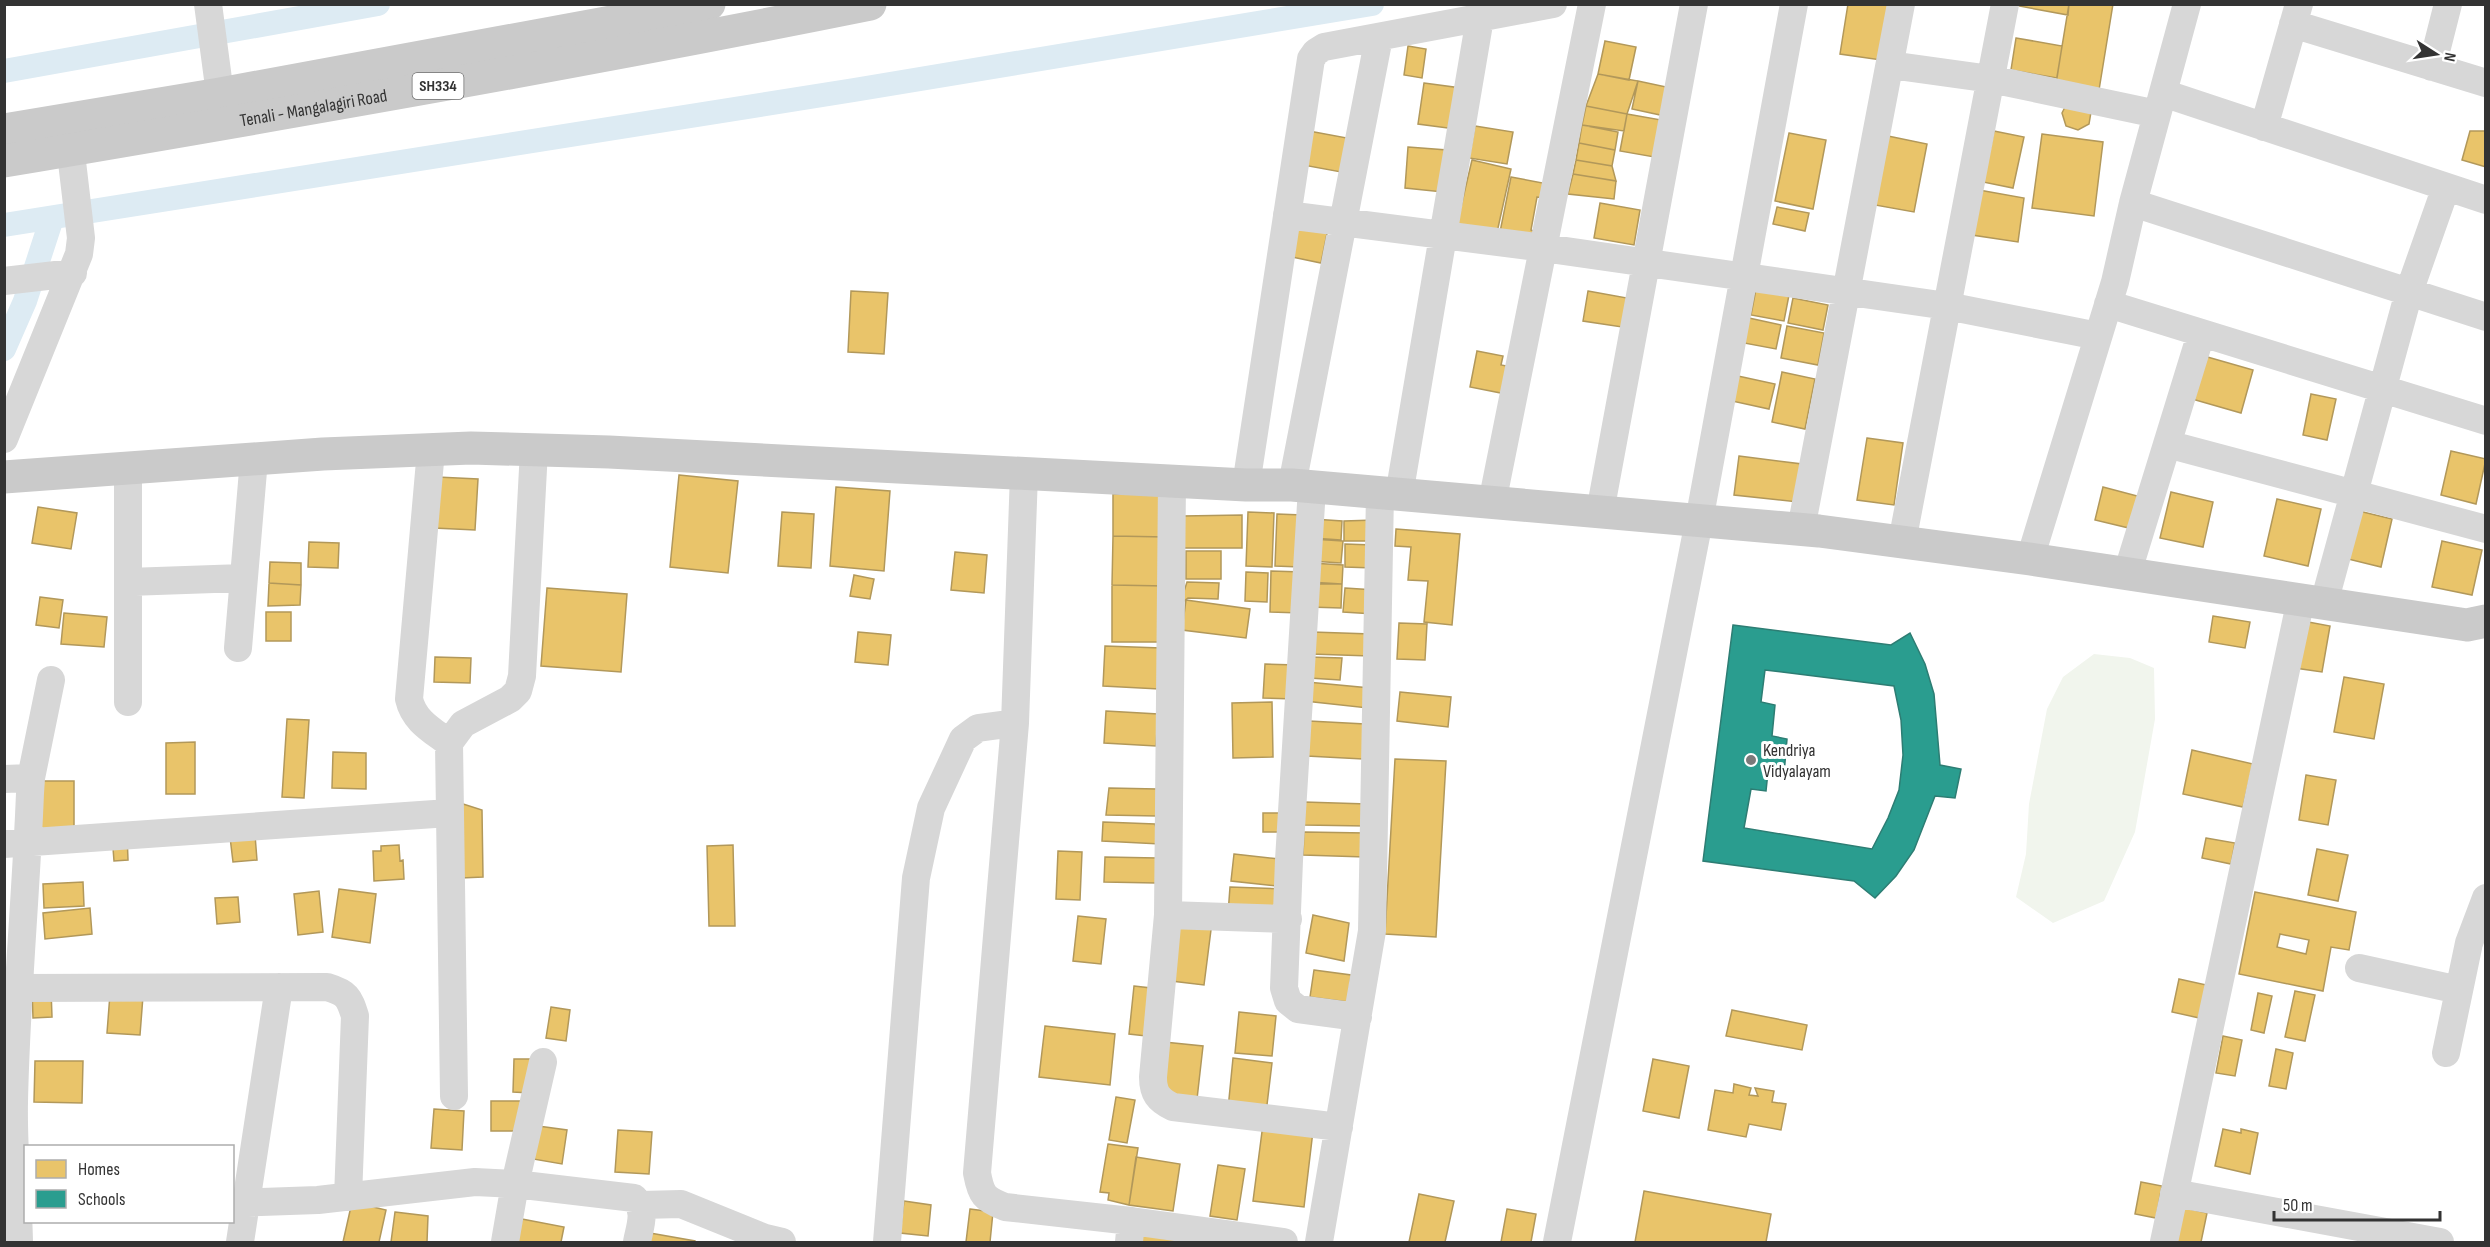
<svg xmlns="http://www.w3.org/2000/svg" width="2490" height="1247" viewBox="0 0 2490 1247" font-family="'Sofia Sans Condensed',sans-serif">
<rect width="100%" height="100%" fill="#fff"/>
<path fill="#f1f5ed" d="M2094,654L2130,658L2154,668L2155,719L2135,832L2104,901L2053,923L2016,897L2026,854L2029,804L2047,709L2063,677Z"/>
<path fill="#e9c46a" stroke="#b2985a" stroke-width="1.5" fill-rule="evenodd" d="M1848,4H1890L1881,60L1840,54Z
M2019,4H2069L2068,15L2019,6Z
M2069,4H2113L2099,90L2056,83Z
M2016,38L2062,46L2057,78L2011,70Z
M1605,41L1636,47L1629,80L1598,74Z
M1408,46L1426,49L1422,78L1404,75Z
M1598,74L1638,81L1627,114L1586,106Z
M1638,81L1671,88L1665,116L1632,109Z
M1424,83L1461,88L1455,129L1418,124Z
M1586,106L1627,114L1624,131L1582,125Z
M2065,107L2091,112L2089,124L2078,130L2066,126L2062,113Z
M1627,114L1667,121L1660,158L1620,151Z
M1582,125L1618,132L1615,150L1579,143Z
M1475,126L1513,132L1507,164L1469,158Z
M1309,131L1347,138L1341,172L1303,165Z
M1994,131L2024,137L2013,188L1983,182Z
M2470,131H2486V167L2462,160Z
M1789,133L1826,140L1813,209L1775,201Z
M2042,134L2103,142L2094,216L2032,208Z
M1888,136L1927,144L1914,212L1875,205Z
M1579,143L1615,150L1612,166L1576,160Z
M1408,147L1447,150L1443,192L1405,188Z
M1472,160L1511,169L1496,237L1456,228Z
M1576,160L1612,166L1616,181L1573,174Z
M1573,174L1616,181L1614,199L1568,194Z
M1511,177L1548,184L1545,198L1537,197L1531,230L1538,233L1500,232Z
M1979,190L2024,198L2018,242L1972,235Z
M1600,203L1640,210L1634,245L1594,238Z
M1777,207L1809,213L1805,231L1773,224Z
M1294,222L1328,229L1321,263L1287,256Z
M1756,289L1789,295L1784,321L1751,315Z
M851,291L888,293L884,354L848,352Z
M1588,291L1627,298L1622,327L1583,321Z
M1793,298L1828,305L1823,330L1788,323Z
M1749,318L1781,325L1776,349L1744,343Z
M1787,326L1824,333L1818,365L1781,358Z
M1477,351L1503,356L1501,365L1512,367L1506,394L1470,387Z
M2204,356L2253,370L2241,413L2192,399Z
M1782,372L1815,379L1805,429L1772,422Z
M1738,376L1775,384L1769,409L1732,401Z
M2311,394L2336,399L2327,440L2303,435Z
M1867,438L1903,443L1894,505L1857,500Z
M2451,451L2486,459L2476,504L2441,495Z
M1739,456L1802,464L1798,502L1734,495Z
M679,475L738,481L728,573L670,567Z
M437,477L478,479L475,530L434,528Z
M836,487L890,491L884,571L830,566Z
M2103,487L2141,497L2133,529L2095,520Z
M2171,492L2213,502L2203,547L2160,538Z
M1113,494H1166V537L1113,536Z
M2277,499L2321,509L2308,566L2264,556Z
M38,507L77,513L71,549L32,543Z
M2359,511L2392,519L2381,567L2348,559Z
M782,512L814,514L811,568L778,566Z
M1248,512L1274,513L1272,567L1246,566Z
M1277,514L1302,515L1300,567L1275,566Z
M1242,515V548H1184L1183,516Z
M1313,519L1342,521L1341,540L1312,538Z
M1375,520V541H1344V521Z
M1396,529L1460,534L1452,625L1424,622L1428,581L1408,580L1411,547L1395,546Z
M1113,536L1166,537L1165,586L1112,585Z
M1312,539L1343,541L1341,563L1311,561Z
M2442,541L2482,550L2472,595L2432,587Z
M309,542L339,543L338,568L308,567Z
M1345,544L1373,545V568L1345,567Z
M1186,551H1221V579H1186Z
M955,552L987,555L984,593L951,590Z
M270,562L301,563V585L269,583Z
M1311,563L1343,565L1342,584L1309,582Z
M1271,571L1302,572L1300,613L1270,612Z
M1246,572L1268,573L1267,602L1245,601Z
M854,575L874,579L870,599L850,596Z
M1187,582L1219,583L1218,599L1188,598L1180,604Z
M269,583L301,585L300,605L268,606Z
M1310,584H1342L1341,608L1309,607Z
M1112,585L1165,586L1164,642H1112Z
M547,588L627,594L621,672L541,666Z
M1345,588L1375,590L1374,614L1343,612Z
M40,597L63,600L59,628L36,625Z
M1186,600L1250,609L1246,638L1182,630Z
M266,612H291V641H266Z
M64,613L107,617L104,647L61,644Z
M2213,616L2250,622L2245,648L2209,642Z
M2303,621L2330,626L2322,672L2295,668Z
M1399,623L1427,624L1425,660L1397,659Z
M858,632L891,635L888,665L855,662Z
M1312,632L1371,634L1370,656L1311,654Z
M1105,646L1161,648L1159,689L1103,686Z
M435,657L471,658L470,683L434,682Z
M1309,657L1342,658L1340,680L1309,678Z
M1265,664L1296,665L1294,699L1263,698Z
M2344,677L2384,684L2374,739L2334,732Z
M1307,682L1370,688L1368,708L1305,701Z
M1400,692L1451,697L1448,727L1397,721Z
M1272,702L1273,757L1233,758L1232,703Z
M1106,711L1158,714L1156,746L1104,743Z
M287,719L309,720L304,798L282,797Z
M1309,721L1365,724L1363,759L1307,756Z
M195,742V794H166V743Z
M2192,750L2253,764L2243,807L2183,794Z
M333,752L366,753V789L332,788Z
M1395,759L1446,761L1436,937L1385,934Z
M2306,775L2336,780L2328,825L2299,820Z
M40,781H74V831H40Z
M1109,788L1157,789V816L1106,815Z
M1304,802L1367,804L1366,826L1304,825Z
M460,803L482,810L483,877L461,878Z
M1263,813H1286V832H1263Z
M1103,822L1155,824L1160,844L1102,841Z
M1304,832L1366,833L1365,857L1303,855Z
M127,834L128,860L114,861L112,835Z
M255,835L257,860L233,862L230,837Z
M2206,838L2235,843L2231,864L2202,858Z
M399,845L400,861L403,860L404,879L374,881L373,851H381V846Z
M733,845L735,926H709L707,846Z
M2317,849L2348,855L2338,901L2308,895Z
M1058,851L1082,852L1080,900L1056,899Z
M1234,854L1289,860L1286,887L1231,881Z
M1105,857L1157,858L1156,883L1104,882Z
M83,882L84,906L44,908L43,884Z
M1230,887L1285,889L1284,916L1228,914Z
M339,889L376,894L370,943L332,937Z
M319,891L323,932L298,935L294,894Z
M2255,892L2356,912L2349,950L2331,947L2323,991L2239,974ZM2280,934L2309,940L2306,954L2277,947Z
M238,897L240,922L217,924L215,898Z
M90,908L92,934L45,939L43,913Z
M1313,915L1349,923L1344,961L1306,953Z
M1078,916L1106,919L1101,964L1073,961Z
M1172,917L1212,922L1204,985L1163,980Z
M1314,970L1351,975L1348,1002L1310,997Z
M2179,979L2211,986L2204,1019L2172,1012Z
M1134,986L1151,988L1146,1036L1129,1034Z
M32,989H51L52,1017L33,1018Z
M2295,991L2315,995L2305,1041L2285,1037Z
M2258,993L2272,996L2264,1033L2251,1030Z
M110,994L143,996L140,1035L107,1033Z
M551,1007L570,1010L566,1041L546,1038Z
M1732,1010L1807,1025L1802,1050L1726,1036Z
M1239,1012L1276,1016L1272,1056L1235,1053Z
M1045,1026L1115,1034L1110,1085L1039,1077Z
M2223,1036L2242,1040L2235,1076L2216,1073Z
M1164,1042L1203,1046L1197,1099L1159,1095Z
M2276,1049L2293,1053L2286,1089L2269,1086Z
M1233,1058L1272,1063L1266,1113L1228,1109Z
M514,1059H531L530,1093L513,1092Z
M1653,1059L1689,1066L1679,1118L1643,1111Z
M35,1061H83L82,1103L34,1102Z
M1734,1084L1751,1088L1749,1095L1758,1096L1755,1088L1774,1091L1772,1102L1786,1104L1781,1130L1749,1124L1746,1137L1708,1130L1715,1090L1733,1093Z
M1116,1097L1135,1100L1127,1143L1109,1140Z
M491,1101H522V1131H491Z
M434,1109L464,1111L462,1150L431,1148Z
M1263,1124L1313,1131L1304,1207L1253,1201Z
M538,1126L567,1130L562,1164L533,1159Z
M2223,1129L2241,1133V1129L2258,1133L2250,1174L2215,1166Z
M618,1130L652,1132L649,1174L615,1172Z
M1108,1144L1138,1148L1129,1205L1108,1200L1109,1193L1100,1192Z
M1136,1157L1180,1164L1173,1211L1129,1205Z
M1218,1165L1245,1169L1237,1220L1210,1216Z
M2141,1182L2162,1186L2156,1218L2135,1214Z
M1644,1191L1771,1214L1766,1242H1635Z
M1419,1194L1454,1201L1445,1242H1409Z
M904,1201L931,1205L928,1236L900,1233Z
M352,1202L386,1210L379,1242H343Z
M2177,1206L2207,1213L2201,1242H2169Z
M970,1209L993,1212L990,1242H966Z
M1507,1209L1536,1214L1531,1242H1501Z
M395,1212L428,1216L427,1242H391Z
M522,1219L564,1227L561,1242H517Z
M1142,1227L1187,1242H1140Z
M650,1233L695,1241V1242H648Z"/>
<path fill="#2a9d8f" stroke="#2d7d73" stroke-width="1.5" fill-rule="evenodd" d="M1733,625L1891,645L1910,633L1925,664L1934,694L1940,765L1961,769L1955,798L1935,796L1914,850L1896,876L1875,898L1854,881L1703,861ZM1765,670L1894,686L1901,720L1903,755L1899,790L1888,818L1872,849L1744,828L1751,789L1766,791L1768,772L1784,774L1787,739L1772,736L1775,705L1761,702Z"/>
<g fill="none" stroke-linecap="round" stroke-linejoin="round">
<path stroke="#ddebf3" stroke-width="24" d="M4,71L378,4
M4,225L854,90L1372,4
M4,349L25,301L52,218"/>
<path stroke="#d7d7d7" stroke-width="28" d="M208,4L220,94
M2293,24L2486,83
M1890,65L1991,79L2157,114
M2432,67L2448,4
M2163,93L2486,200
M2264,127L2299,4
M2133,203L2486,317
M1287,215L1544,248L1947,306L2098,336
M4,281L73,273
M2108,304L2486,421
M4,439L79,254L81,238L68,128
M2167,444L2486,529
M431,450L409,699C414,721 432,730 449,743
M1024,474L1015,723L977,1173C981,1195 984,1199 1005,1207L1131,1221
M1172,481L1168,915L1153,1077C1153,1093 1158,1100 1173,1107L1339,1127
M1246,485L1311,59L1316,52L1324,47L1553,4
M1292,485L1379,37
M1312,488L1289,860L1284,988L1288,1001L1298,1009L1358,1017
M1399,495L1480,18
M1492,503L1592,4
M1600,512L1694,4
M1801,529L1901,4
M1902,542L2005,4
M2030,559L2115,282L2133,203L2187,4
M2127,574L2201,334
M128,582L243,578
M2324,603L2409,292L2446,187
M238,648L254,459
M128,702V468
M4,779L31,778
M4,844L449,813
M1168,915L1288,919
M2359,968L2459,990
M19,988L327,987C347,993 349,997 355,1016L348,1197
M2446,1053L2469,943L2486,898
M454,1096L449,743L463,724L510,699L518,691L522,676L534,450
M2174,1193L2440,1242
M232,1203L318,1200L475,1182L515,1184L634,1198C647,1211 640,1226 637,1242
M641,1205L681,1204L765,1238L782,1242
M19,1242C18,1195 13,1149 14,1102C16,999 26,896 30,793L31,778L51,680
M240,1242L279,987
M505,1242L515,1184L543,1062
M887,1242L916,878L931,808L963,739L978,728L1015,723
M1129,1242L1131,1221L1284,1242
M1319,1242L1372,931L1380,493
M1557,1242L1699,521L1794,4
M2164,1242L2301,599"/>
<g stroke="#cacaca" stroke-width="33">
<path d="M4,130L220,94L709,4"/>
<path id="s1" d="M4,161C294,112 582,62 870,4"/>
<path d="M4,477L323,454L471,448L609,452L1246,485H1292L1819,531L2030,559L2467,625L2486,621"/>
</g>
</g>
<circle fill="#7a7a7a" stroke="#fff" stroke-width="2" cx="1751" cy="760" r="6"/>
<g text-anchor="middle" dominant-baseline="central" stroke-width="6" stroke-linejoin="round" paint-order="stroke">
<rect fill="#fff" stroke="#707070" stroke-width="1.5" x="412.5" y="73" width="51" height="26" rx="4.5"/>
<g font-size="16" font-weight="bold" fill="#333">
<text x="438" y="86">SH334</text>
</g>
<g font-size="18" fill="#333" stroke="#fff">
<text stroke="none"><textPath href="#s1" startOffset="314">Tenali - Mangalagiri Road</textPath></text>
</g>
<g font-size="18" fill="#333" stroke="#fff" text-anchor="start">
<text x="1763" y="750">Kendriya<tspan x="1763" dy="21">Vidyalayam</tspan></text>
</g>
</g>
<rect width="2490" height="1247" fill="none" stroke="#333333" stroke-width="12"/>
<rect x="24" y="1145" width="210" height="78" fill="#ffffff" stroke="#adadad" stroke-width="1.5"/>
<rect x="36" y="1160" width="30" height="18" fill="#e9c46a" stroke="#adadad" stroke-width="1.5"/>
<text x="78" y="1175" font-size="18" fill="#333333">Homes</text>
<rect x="36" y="1190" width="30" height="18" fill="#2a9d8f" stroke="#adadad" stroke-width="1.5"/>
<text x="78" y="1205" font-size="18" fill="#333333">Schools</text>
<g transform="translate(2436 54) rotate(102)" stroke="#ffffff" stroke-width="4.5" paint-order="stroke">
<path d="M0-4.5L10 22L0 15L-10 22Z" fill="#333333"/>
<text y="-9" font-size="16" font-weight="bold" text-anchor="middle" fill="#333333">N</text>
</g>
<path d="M2274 1211v9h166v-9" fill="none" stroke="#333333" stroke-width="3"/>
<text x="2283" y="1211" font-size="18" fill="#333333" stroke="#ffffff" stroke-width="4.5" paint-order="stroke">50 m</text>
</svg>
